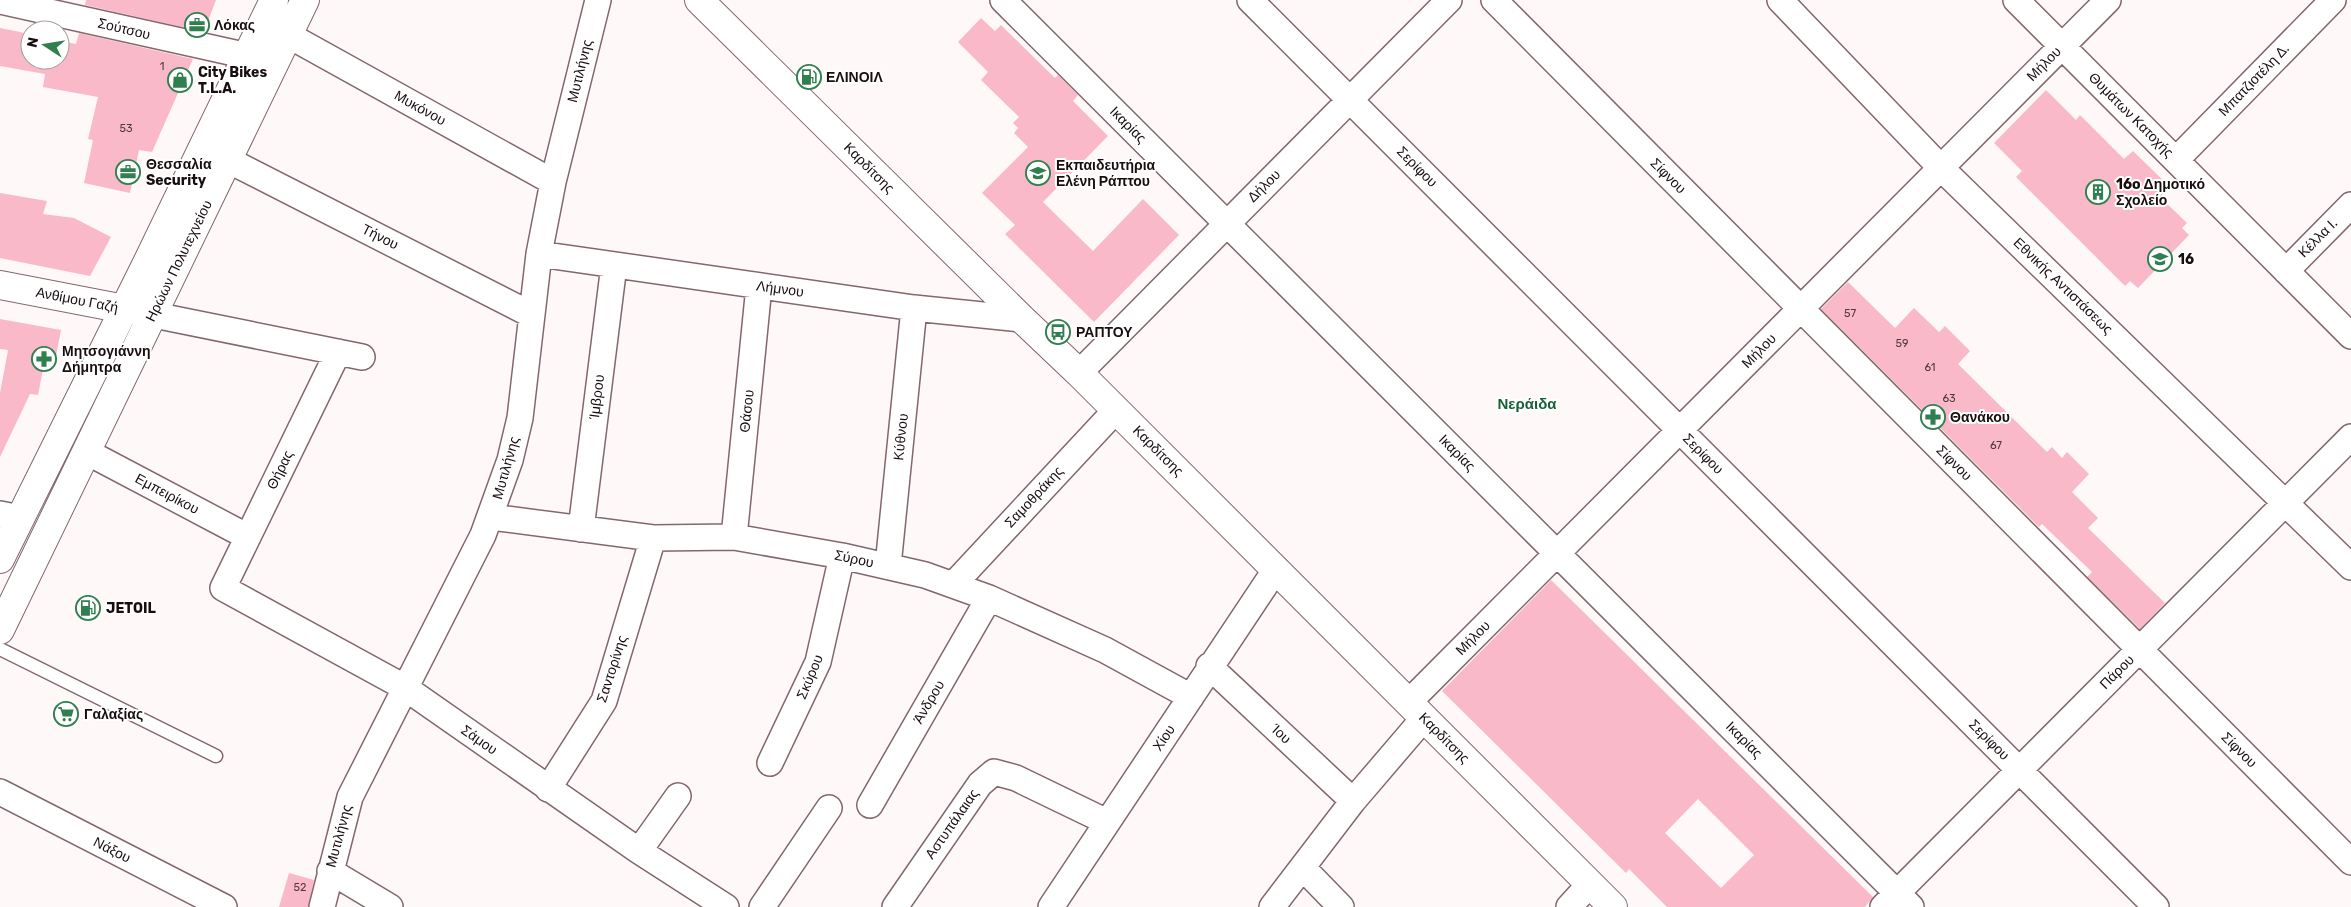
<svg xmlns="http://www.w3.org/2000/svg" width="2351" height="907" viewBox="0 0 2351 907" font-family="Rubik,sans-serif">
<rect width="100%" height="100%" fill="#fff8f9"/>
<path fill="#fab9c8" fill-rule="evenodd" d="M86,0H216L204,32L85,5Z
M981,18L995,31L1001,25L1055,78L1058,75L1078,95L1073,101L1108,136L1043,202L1093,251L1143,199L1179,235L1094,322L1005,234L1015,225L982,193L1028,147L1014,133L1018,128L1013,123L1019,117L981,80L988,72L958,42Z
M0,28L30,34V60H60V41L76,44L79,33L193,59L152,152L139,150L130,193L84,183L93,140L88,139L98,97L43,87L45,74L0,66Z
M2046,90L2076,120L2080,115L2124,159L2133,151L2170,187L2160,197L2187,223L2182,228L2189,235L2138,288L2130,281L2125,286L2016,177L2022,171L1994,143Z
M0,193L47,201L43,214L74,218L111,237L90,276L0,258Z
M1848,282L1895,328L1914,308L1939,332L1945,326L1970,351L1958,364L2047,452L2052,447L2062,458L2067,452L2089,474L2072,492L2098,518L2088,528L2165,603L2140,629L2087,577L2092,572L2042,524L2039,527L1821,309Z
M0,319L61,330L54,366L44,364L38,395L30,394L0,457V393L8,350L0,349Z
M1551,580L1873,897L1865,907H1667L1629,869L1626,873L1442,691ZM1698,799L1754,855L1721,888L1665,833Z
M289,873L314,880L308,907H279Z"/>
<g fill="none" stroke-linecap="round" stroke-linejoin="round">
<defs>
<path id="service" d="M0,649L216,756"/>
<path id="minor" d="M1003,0L1911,907
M1250,0L2156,907
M1494,0L2351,862
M1780,0L1941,168L2351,567
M2016,0L2351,336
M0,1L248,56
M288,35L553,182
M228,160L532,315
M2176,160L2333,0
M539,254L914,308L1022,319
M2286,271L2351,205
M154,315L362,357
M338,352L223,588L404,687L639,851L726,907
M1079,373L1449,0
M87,452L248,537
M0,514L20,518
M491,517L653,538L734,537L842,556L925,575L989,598L1105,650L1191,697
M581,529L614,265
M734,537L759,286
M888,566L914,308
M953,585L1116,410
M1209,666L1353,801
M1409,702L2108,0
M770,763L818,662L842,556
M548,789L604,701L653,538
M0,792L224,907
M870,805L989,598
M639,851L678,796
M1303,868L1341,907
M330,871L390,907
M322,907L350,797L483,535L510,460L520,418L539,254L553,182L598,0
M762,907L829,808
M895,907L980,784L994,772L1016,778L1107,822
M1051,907L1276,569
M1272,907L1353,801L1424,718
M1569,907L1590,884
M1883,907L2351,437"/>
<path id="secondary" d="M699,0L1022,319L1079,373L1613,907"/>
<path id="primary" d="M0,285L140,312
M0,559L147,263L274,0
M0,630L305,0"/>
</defs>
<use href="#service" stroke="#83676d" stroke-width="15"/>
<use href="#minor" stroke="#83676d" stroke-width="28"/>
<use href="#secondary" stroke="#83676d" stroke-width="30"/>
<use href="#primary" stroke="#83676d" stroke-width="30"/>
<use href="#service" stroke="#fff" stroke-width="12"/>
<use href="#minor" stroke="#fff" stroke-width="25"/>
<use href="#secondary" stroke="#fff" stroke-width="28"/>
<use href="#primary" stroke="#fff" stroke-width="28"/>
</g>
<defs>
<symbol id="office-ring" viewBox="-11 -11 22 22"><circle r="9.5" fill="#fff" stroke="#307f4e" stroke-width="1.5"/><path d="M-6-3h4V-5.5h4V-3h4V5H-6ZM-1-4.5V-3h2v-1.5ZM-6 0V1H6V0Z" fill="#307f4e"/></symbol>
<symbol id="fuel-ring" viewBox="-11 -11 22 22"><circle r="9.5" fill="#fff" stroke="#307f4e" stroke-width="1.5"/><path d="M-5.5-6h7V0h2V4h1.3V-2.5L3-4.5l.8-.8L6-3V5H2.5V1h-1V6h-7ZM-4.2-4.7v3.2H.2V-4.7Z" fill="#307f4e"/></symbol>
<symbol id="shop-ring" viewBox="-11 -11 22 22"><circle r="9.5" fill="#fff" stroke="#307f4e" stroke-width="1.5"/><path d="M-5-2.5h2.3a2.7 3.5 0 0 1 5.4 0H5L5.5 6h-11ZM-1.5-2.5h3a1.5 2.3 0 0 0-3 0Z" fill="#307f4e"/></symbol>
<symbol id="school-ring" viewBox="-11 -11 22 22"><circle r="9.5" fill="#fff" stroke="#307f4e" stroke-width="1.5"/><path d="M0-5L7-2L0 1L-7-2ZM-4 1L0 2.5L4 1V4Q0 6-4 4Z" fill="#307f4e"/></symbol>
<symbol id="building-ring" viewBox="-11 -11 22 22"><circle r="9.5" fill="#fff" stroke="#307f4e" stroke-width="1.5"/><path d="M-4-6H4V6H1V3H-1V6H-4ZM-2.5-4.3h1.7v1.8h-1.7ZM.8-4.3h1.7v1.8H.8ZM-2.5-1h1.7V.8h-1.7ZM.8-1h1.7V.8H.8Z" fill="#307f4e"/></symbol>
<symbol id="bus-ring" viewBox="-11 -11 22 22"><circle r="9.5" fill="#fff" stroke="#307f4e" stroke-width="1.5"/><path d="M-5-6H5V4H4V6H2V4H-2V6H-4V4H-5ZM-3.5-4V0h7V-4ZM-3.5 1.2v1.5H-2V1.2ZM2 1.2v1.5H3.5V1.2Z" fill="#307f4e"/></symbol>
<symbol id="pharmacy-ring" viewBox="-11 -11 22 22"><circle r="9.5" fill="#fff" stroke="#307f4e" stroke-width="1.5"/><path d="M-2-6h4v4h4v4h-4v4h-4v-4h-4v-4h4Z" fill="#307f4e"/></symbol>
<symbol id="supermarket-ring" viewBox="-11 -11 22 22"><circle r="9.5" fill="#fff" stroke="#307f4e" stroke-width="1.5"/><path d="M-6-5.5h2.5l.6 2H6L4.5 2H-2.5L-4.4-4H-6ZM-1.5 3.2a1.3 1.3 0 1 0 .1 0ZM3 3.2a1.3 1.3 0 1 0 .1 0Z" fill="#307f4e"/></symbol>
</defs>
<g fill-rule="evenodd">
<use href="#office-ring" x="183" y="11" width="28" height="28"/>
<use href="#fuel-ring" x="795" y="63" width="28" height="28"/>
<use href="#shop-ring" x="166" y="66" width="28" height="28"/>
<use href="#office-ring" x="114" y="158" width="28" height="28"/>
<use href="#school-ring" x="1024" y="159" width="28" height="28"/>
<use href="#building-ring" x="2084" y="178" width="28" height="28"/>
<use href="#school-ring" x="2146" y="245" width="28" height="28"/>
<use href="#bus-ring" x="1044" y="318" width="28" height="28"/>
<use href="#pharmacy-ring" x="30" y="345" width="28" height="28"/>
<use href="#pharmacy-ring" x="1919" y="403" width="28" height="28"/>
<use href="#fuel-ring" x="74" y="594" width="28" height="28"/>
<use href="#supermarket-ring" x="52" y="700" width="28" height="28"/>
</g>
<g text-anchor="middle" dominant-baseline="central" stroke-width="4" stroke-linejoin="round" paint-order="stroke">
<g font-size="11" fill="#50393e">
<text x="162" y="66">1</text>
<text x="126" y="128">53</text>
<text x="1850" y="313">57</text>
<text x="1902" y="343">59</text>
<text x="1930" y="367">61</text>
<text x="1949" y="398">63</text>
<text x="1996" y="445">67</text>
<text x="300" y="887">52</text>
</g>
<g font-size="14" font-weight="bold" fill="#180e10" stroke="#fff" text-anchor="start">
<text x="214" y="25">Λόκας</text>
<text x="198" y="72">City Bikes<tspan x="198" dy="16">T.L.A.</tspan></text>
<text x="826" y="77">ΕΛΙΝΟΙΛ</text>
<text x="146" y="164">Θεσσαλία<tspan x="146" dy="16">Security</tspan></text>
<text x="1056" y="165">Εκπαιδευτήρια<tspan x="1056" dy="16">Ελένη Ράπτου</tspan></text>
<text x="2116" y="184">16o Δημοτικό<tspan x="2116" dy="16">Σχολείο</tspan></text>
<text x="2178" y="259">16</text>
<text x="1076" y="332">ΡΑΠΤΟΥ</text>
<text x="62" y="351">Μητσογιάννη<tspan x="62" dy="16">Δήμητρα</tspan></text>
<text x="1950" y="417">Θανάκου</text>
<text x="106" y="608">JETOIL</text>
<text x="84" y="714">Γαλαξίας</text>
</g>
<g font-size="14" fill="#180e10" stroke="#fff">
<text transform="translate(124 29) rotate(13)">Σούτσου</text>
<text transform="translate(2044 64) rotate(-45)">Μήλου</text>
<text transform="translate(580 71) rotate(-76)">Μυτιλήνης</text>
<text transform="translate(2254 80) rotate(-46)">Μπατζιοτέλη Δ.</text>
<text transform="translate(420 108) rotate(29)">Μυκόνου</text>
<text transform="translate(2131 115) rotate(45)">Θυμάτων Κατοχής</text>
<text transform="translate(1128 125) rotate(45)">Ικαρίας</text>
<text transform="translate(1417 167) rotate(45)">Σερίφου</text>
<text transform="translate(869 168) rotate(45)">Καρδίτσης</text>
<text transform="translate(1668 176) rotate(45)">Σίφνου</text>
<text transform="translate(1264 186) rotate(-45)">Δήλου</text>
<text transform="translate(380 237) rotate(27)">Τήνου</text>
<text transform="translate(2318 238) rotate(-45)">Κέλλα Ι.</text>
<text transform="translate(179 261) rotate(-64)">Ηρώων Πολυτεχνείου</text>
<text transform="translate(2063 286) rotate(44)">Εθνικής Αντιστάσεως</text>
<text transform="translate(780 289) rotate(8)">Λήμνου</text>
<text transform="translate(77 300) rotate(11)">Ανθίμου Γαζή</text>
<text transform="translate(1759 351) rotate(-45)">Μήλου</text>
<text transform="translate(597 397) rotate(-83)">Ίμβρου</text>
<text transform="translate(747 411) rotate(-84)">Θάσου</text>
<text transform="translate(901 437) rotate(-84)">Κύθνου</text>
<text transform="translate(1158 451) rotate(45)">Καρδίτσης</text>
<text transform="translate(1457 453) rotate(45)">Ικαρίας</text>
<text transform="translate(1703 454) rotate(45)">Σερίφου</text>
<text transform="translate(1954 463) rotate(45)">Σίφνου</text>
<text transform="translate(506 468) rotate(-74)">Μυτιλήνης</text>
<text transform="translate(280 470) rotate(-64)">Θήρας</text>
<text transform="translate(167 494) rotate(28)">Εμπειρίκου</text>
<text transform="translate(1034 497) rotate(-47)">Σαμοθράκης</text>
<text transform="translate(854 559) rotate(12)">Σύρου</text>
<text transform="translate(1473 638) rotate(-45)">Μήλου</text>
<text transform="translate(612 669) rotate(-72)">Σαντορίνης</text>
<text transform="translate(2117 672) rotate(-45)">Πάρου</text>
<text transform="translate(810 677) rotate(-67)">Σκύρου</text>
<text transform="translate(929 702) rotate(-60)">Άνδρου</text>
<text transform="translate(1281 734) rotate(43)">Ίου</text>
<text transform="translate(1164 738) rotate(-56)">Χίου</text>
<text transform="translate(1444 738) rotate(45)">Καρδίτσης</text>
<text transform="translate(479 740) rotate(35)">Σάμου</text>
<text transform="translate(1744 740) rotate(45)">Ικαρίας</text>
<text transform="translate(1989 740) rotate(45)">Σερίφου</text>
<text transform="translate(2239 750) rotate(45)">Σίφνου</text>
<text transform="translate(952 824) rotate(-55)">Αστυπάλαιας</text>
<text transform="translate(339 836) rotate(-75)">Μυτιλήνης</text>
<text transform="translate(112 850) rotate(27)">Νάξου</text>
</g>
<g font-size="15" font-weight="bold" fill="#166136" stroke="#fff">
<text x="1527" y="404">Νεράιδα</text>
</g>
</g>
<g transform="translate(45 45) rotate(282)"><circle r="24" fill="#ffffff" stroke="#a39f9f"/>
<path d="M0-4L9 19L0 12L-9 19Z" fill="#307f4e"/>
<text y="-8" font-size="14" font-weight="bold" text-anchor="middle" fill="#180e10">N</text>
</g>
</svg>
